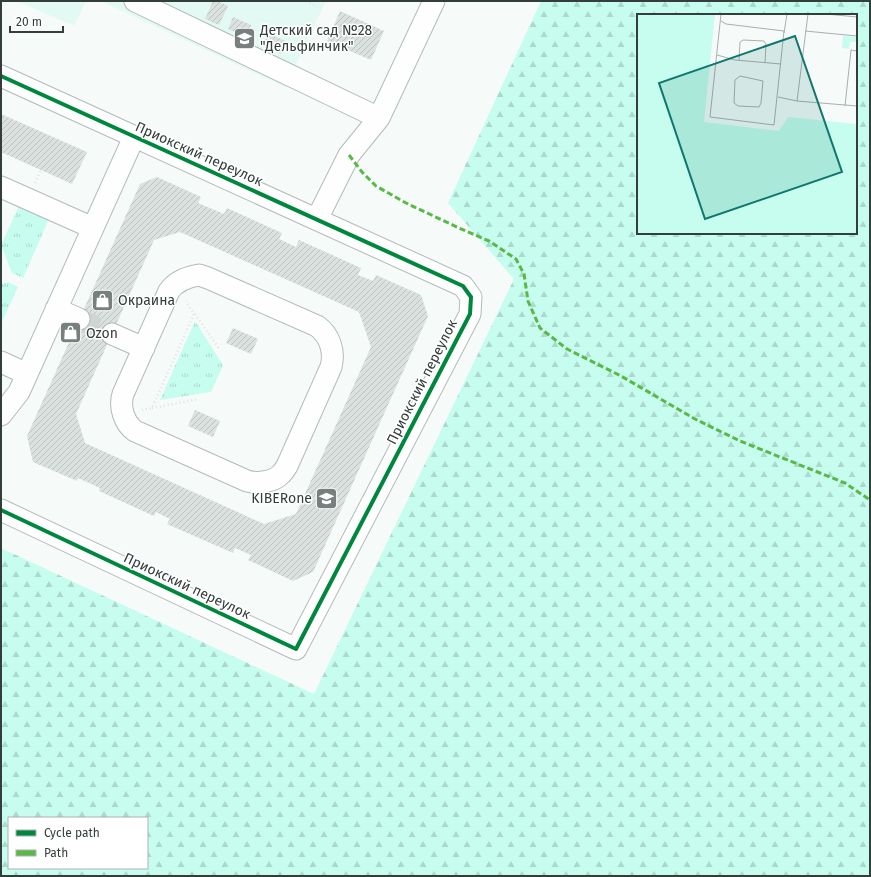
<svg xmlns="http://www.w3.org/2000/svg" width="871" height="877" viewBox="0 0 871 877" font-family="'Fira Sans',sans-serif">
<defs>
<pattern id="forest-firs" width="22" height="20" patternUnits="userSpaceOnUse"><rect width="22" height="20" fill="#c6fdee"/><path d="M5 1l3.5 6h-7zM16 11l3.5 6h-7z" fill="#abdacd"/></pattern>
<pattern id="park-tufts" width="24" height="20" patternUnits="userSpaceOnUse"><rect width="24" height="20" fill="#c6fdee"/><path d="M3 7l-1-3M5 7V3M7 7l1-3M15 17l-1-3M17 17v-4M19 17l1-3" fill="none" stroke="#abdacd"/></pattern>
<pattern id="building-hatch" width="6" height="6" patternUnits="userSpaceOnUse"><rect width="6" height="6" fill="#dae1df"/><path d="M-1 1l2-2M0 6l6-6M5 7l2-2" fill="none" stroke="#bcc2c0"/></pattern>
</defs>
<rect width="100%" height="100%" fill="#f6fbfa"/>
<path fill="#e3f9f3" d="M17,1H86L74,26Z
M101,1H326L285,87Z"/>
<path fill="url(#forest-firs)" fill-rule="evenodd" d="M541,1H870V876H1V548L314,694L514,279L448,203ZM638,15H856V233H638ZM9,818H147V868H9Z"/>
<path fill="url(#park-tufts)" d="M19,206L49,219L23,278L12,273L1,245Z
M8,282L18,287L1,324V284Z
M195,321L223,365L211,392L160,400Z"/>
<path fill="url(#building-hatch)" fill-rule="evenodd" d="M213,1H218L228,6L219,25L205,19Z
M340,11L384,31L371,60L327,41Z
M233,17L251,25L246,37L228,29Z
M268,33L287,42L281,54L263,45Z
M1,114L87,152L72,184L1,152Z
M157,177L201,197L198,203L224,214L227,208L282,233L279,239L296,247L299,240L361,268L358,275L373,281L376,275L421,295L428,316L313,572L293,581L248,560L251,555L235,548L233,553L167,524L170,519L156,512L154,516L99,491L100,488L78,478L77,481L33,462L27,436L140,184ZM180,232L359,312L371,347L296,514L264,524L85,443L76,414L154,240Z
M233,328L258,339L251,354L226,343Z
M195,410L220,421L213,437L188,426Z"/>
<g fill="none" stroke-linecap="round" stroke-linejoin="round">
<path stroke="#cfd5d4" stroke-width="21" stroke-dasharray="21 10" stroke-linecap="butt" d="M79,319L112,334"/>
<defs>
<path id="minor" d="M135,1L379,118L434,1
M1,76L463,286L471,297L470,314L296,649L1,510
M1,187L93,228
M317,219L349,155L379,118
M199,275L208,278L317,326C330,335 335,352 331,367L287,466C285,469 283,472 281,474C274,482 257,484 247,481L135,431C124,423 119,407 123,394L169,291C176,281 187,277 199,275Z
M56,309L79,319
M112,334L144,348
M1,362L27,374
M1,415L19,392L134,137"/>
</defs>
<use href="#minor" stroke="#b3bbb9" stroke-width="23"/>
<path stroke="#e0e2e1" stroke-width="2.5" stroke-dasharray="1 3" stroke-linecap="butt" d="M306,1L317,7
M35,183L41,170
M195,314L220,350
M152,408L199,399
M142,410L152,408L194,314L186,301"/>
<use href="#minor" stroke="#fefefe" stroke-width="21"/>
<path stroke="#58b947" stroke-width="3" stroke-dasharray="6 3" stroke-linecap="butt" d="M349,155L362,172L376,186L406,203L459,228L489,241L516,259L524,274L528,301L540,328L567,349L621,376L695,419L740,441L845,483L870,500"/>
<defs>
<path id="cycleway" d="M1,76L463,286L471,297L470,314L296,649L1,510"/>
</defs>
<use href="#cycleway" stroke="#fff" stroke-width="6"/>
<use href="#cycleway" stroke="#00873e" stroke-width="4"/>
</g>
<defs>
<symbol id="school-square" viewBox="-11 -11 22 22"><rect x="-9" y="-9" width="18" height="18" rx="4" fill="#77807e" stroke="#fff"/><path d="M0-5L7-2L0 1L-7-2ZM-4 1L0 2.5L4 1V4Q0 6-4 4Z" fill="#fff"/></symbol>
<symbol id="shop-square" viewBox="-11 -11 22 22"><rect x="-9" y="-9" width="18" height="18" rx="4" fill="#77807e" stroke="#fff"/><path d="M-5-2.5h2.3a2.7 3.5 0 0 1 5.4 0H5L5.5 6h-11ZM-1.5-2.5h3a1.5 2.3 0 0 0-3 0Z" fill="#fff"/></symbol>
</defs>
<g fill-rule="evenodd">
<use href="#school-square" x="232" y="26" width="25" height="25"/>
<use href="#shop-square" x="90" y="288" width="25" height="25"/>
<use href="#shop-square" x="58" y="320" width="25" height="25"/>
<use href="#school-square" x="314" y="486" width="25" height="25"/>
</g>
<g text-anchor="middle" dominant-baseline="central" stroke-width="3" stroke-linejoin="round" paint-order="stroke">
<g font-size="14" fill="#333e3b" stroke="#fff" text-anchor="start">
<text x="260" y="30">Детский сад №28<tspan x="260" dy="16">"Дельфинчик"</tspan></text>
<text x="118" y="300">Окраина</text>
<text x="86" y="333">Ozon</text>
<text x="312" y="498" text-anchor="end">KIBERone</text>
</g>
<g font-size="14" fill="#333e3b" stroke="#fff">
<text transform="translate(199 154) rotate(24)">Приокский переулок</text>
<text transform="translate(422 382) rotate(-63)">Приокский переулок</text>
<text transform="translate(187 586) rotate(25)">Приокский переулок</text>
</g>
</g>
<g transform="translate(637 14)">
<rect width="220" height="220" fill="#f6fbfa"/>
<path d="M206,22L220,23V36L219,28H213L212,35L205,34Z" fill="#c6fdee"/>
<path d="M0,0H78L67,108L142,117L151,103L219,110L220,220H0Z" fill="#c6fdee"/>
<path fill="none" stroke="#a8afae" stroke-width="1" d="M171,0L160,87L220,92M189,0L220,3M84,7L89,10L147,17L137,111L73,103L84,0M168,17L220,22M147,19L150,0M80,41L98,46L144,50M102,46L103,28L106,26L127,27L129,30L128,49M103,62L126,67L124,89L122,93L101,92L97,89L98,66ZM141,83L160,87M208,92L214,36L220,37"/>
<path fill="#0f766e" fill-opacity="0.15" stroke="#0f766e" stroke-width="2" d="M158,22L205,158L68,205L22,69Z"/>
<rect width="220" height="220" fill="none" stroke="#333e3b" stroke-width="2"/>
</g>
<rect width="871" height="877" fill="none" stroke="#333e3b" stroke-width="4"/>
<rect x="8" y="817" width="140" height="52" fill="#ffffff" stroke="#adb2b1"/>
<rect x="16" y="830" width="20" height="6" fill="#00873e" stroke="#adb2b1"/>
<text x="44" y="837" font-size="12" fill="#333e3b">Cycle path</text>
<rect x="16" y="850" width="20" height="6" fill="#58b947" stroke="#adb2b1"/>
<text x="44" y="857" font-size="12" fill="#333e3b">Path</text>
<path d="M10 26v6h53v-6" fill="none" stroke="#333e3b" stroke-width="2"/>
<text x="16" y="26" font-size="12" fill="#333e3b" stroke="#ffffff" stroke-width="3" paint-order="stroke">20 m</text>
</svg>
